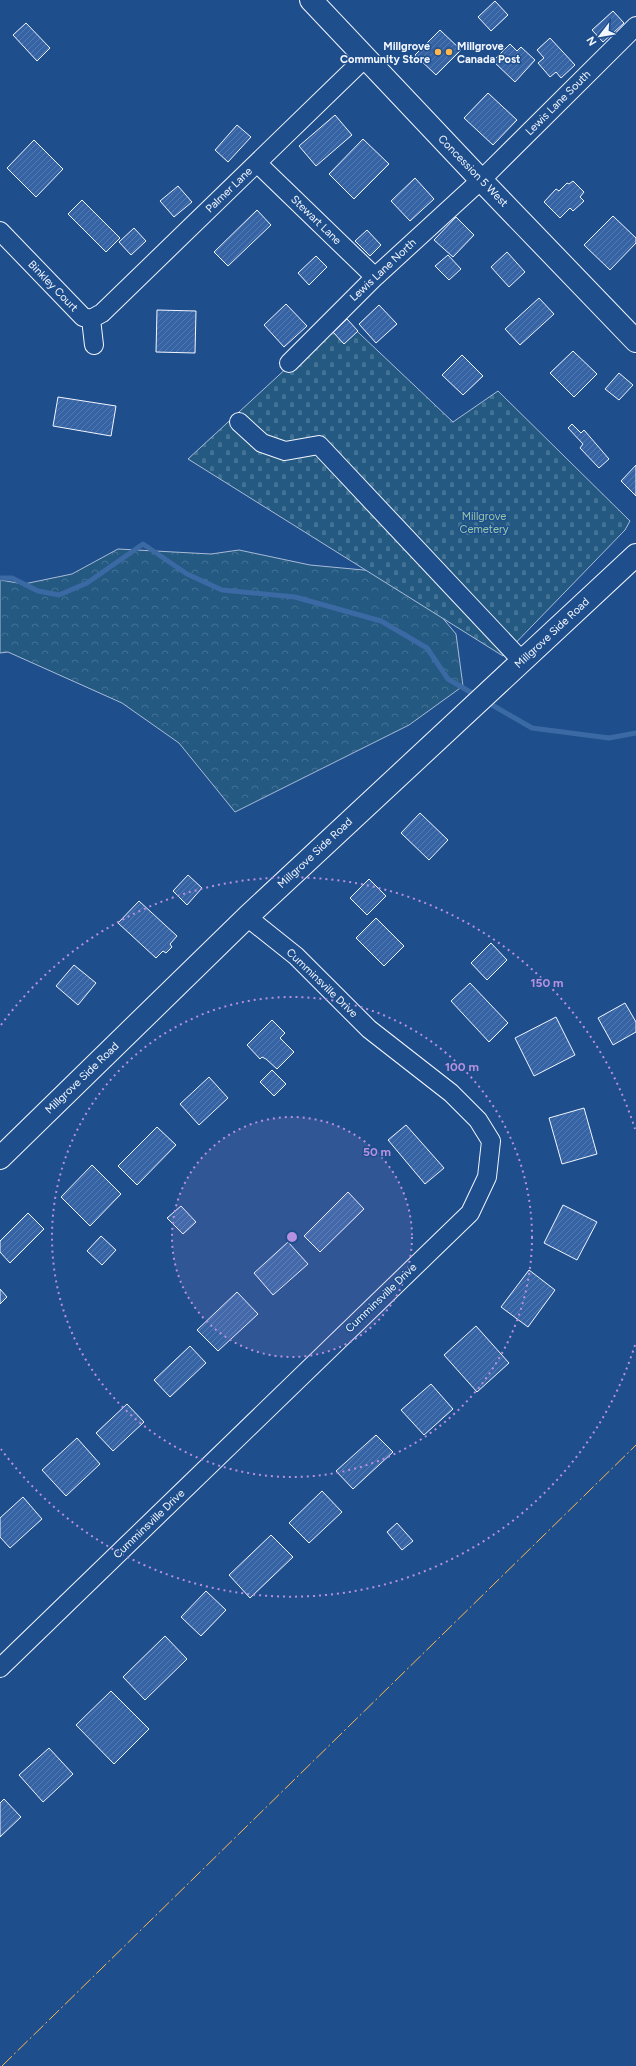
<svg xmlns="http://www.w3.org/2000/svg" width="636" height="2066" viewBox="0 0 636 2066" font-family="Figtree,sans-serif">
<defs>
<pattern id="forest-crowns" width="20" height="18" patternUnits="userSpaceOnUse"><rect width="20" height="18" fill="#245a82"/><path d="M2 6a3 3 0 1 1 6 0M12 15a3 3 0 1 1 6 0" fill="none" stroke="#447295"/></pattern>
<pattern id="cemetery-stones" width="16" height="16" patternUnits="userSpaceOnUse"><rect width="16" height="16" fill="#245a82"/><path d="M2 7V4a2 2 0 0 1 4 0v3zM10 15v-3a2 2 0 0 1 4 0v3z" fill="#447295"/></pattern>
<pattern id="building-hatch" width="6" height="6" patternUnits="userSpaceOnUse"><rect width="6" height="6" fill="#3563a3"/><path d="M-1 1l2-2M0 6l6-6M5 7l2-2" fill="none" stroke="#537ab1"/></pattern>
</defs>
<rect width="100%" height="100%" fill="#1f4e8c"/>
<path fill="url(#forest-crowns)" stroke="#a8bbd7" d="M118,549L211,554L239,550L310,565L406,574L456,634L463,686L409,725L235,812L179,743L122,703L8,652L0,653V580L24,584L72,574Z"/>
<path fill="url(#cemetery-stones)" stroke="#a8bbd7" d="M342,317L453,422L498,391L630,521L625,530L503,656L188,459Z"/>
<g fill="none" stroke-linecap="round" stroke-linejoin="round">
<path stroke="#3b69a3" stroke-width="5" d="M0,578H12L38,591L59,595L87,583L143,544L187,574L222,590L295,597L381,621L427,648L448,679L477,696
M487,702L532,728L609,738L636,733"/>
</g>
<path fill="url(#building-hatch)" stroke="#f2f6ff" d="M495,1L508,15L491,31L478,17Z
M613,11L624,23L603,42L592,30Z
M26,23L50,48L37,61L13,35Z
M440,30L461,50L436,75L415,55Z
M550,38L575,65L561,78L556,72L550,77L538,63L544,58L537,50Z
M510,44L517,51L521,47L535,60L515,82L493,61Z
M488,93L517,120L493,145L464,118Z
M335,115L352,135L316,166L299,146Z
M237,125L251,137L228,162L215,150Z
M363,139L389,164L354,199L329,174Z
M34,140L63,169L36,197L7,168Z
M415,178L434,199L410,221L391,201Z
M573,181L584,192L580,197L584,201L573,211L570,208L560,218L544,202L556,189L559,191L567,183L569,184Z
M178,186L192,202L174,217L160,201Z
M82,200L120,238L106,252L68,214Z
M257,210L271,225L228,266L214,252Z
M613,216L636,238V243L610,270L584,245Z
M456,217L474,235L453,257L434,240Z
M134,228L146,241L131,255L119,242Z
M367,230L381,245L370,256L355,241Z
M507,252L525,272L509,287L491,267Z
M448,255L461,269L449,280L435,266Z
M316,256L327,267L309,285L298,273Z
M539,298L554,314L520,345L505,329Z
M286,304L307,326L284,347L264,325Z
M379,305L397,324L376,343L359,324Z
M157,310L196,311L195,353L156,352Z
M347,319L358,331L344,344L333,332Z
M573,351L597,374L574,397L550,373Z
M462,355L483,376L463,395L442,375Z
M619,373L633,385L619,400L605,389Z
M58,397L116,406L111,436L53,426Z
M572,424L581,433L584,430L609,459L599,468L580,448L583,444L568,428Z
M636,465V496L621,481Z
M420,813L448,840L429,860L401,833Z
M188,875L202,888L187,905L173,891Z
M369,879L386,896L367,915L350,898Z
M139,901L177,936L170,944L172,947L166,953L163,951L156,958L118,923Z
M376,918L404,946L384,966L356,938Z
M491,943L507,960L487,980L471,963Z
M74,965L96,983L78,1005L56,986Z
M470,983L508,1023L489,1042L451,1001Z
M625,1003L636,1022V1032L613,1045L598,1018Z
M556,1017L575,1055L534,1076L515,1038Z
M272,1020L285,1033L280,1038L294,1052L277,1069L266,1059L262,1057L260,1059L247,1045Z
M272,1070L286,1084L274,1096L260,1082Z
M209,1077L228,1098L199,1125L180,1104Z
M584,1108L597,1154L562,1164L549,1118Z
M406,1125L444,1168L425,1184L388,1140Z
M157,1127L176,1145L137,1185L118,1166Z
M92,1165L121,1194L90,1226L61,1197Z
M348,1192L364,1209L320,1252L304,1236Z
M563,1205L597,1222L577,1260L544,1243Z
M181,1206L196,1222L183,1234L167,1218Z
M28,1213L44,1229L10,1263L0,1252V1241Z
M101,1236L116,1250L102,1265L87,1251Z
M288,1242L308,1264L273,1295L254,1273Z
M529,1270L555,1290L528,1327L501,1307Z
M0,1289L7,1297L0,1304Z
M237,1292L258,1314L218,1351L197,1330Z
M476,1326L509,1363L477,1392L444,1355Z
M190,1346L206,1363L170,1397L154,1380Z
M431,1384L453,1409L424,1435L401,1410Z
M127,1404L144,1422L113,1451L96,1433Z
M376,1435L393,1452L353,1489L336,1471Z
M77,1438L100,1464L66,1496L42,1470Z
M322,1491L342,1512L309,1543L289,1523Z
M23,1497L42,1519L10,1548L0,1537V1518Z
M397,1523L413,1541L402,1550L387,1532Z
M271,1535L293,1557L250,1598L229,1575Z
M206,1591L226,1610L201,1636L181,1617Z
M165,1636L187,1659L145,1700L123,1677Z
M111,1691L149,1729L114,1764L76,1725Z
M49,1748L73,1774L43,1802L19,1775Z
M4,1799L21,1817L0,1837V1803Z"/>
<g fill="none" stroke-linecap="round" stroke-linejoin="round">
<defs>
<path id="minor" d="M257,163L375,277
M0,231L83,317L91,319
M91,319L102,313L365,58
M91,319L94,345
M289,363L375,277L481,180L636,26
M239,422L262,443L285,451L319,445L522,661
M0,1668L470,1213L487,1177L491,1141L478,1120L451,1093L369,1029L296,956L247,917"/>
<path id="major" d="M311,0L481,180L636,341
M0,1158L247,917L636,555"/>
</defs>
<use href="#minor" stroke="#f2f6ff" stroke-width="20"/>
<use href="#major" stroke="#f2f6ff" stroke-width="24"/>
<use href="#minor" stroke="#1f4e8c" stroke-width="18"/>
<use href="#major" stroke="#1f4e8c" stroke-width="22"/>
<path stroke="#ffb74d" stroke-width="1" stroke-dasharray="14 3 2 3" stroke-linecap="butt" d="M2,2066L636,1445"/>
</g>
<circle cx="292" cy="1237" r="120" fill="#b691df" fill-opacity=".12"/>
<g fill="none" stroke="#b691df" stroke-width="2" stroke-dasharray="2 4">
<circle cx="292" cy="1237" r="120"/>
<circle cx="292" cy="1237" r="240"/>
<path d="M635 1345A360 360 0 0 1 1 1449M1 1025A360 360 0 0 1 635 1129"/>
</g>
<g fill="#ffb74d" stroke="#1f4e8c" stroke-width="1.5">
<circle cx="438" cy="52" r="4"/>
<circle cx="449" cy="52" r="4"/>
</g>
<g text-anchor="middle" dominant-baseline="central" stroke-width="3" stroke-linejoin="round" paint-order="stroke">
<g font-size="11" font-weight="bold" fill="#f2f6ff" stroke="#1f4e8c" text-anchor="end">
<text x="430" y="46">Millgrove<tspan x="430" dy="13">Community Store</tspan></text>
<text x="457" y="46" text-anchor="start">Millgrove<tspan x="457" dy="13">Canada Post</tspan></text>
</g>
<g font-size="11" fill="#f2f6ff" stroke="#1f4e8c">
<text transform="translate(558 103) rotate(-45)">Lewis Lane South</text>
<text transform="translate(473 171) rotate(46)">Concession 5 West</text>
<text transform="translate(229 190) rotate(-44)">Palmer Lane</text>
<text transform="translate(316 220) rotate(44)">Stewart Lane</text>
<text transform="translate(383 270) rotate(-43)">Lewis Lane North</text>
<text transform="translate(53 286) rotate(46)">Binkley Court</text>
<text transform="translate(552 633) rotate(-43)">Millgrove Side Road</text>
<text transform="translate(315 853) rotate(-43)">Millgrove Side Road</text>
<text transform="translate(322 983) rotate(44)">Cumminsville Drive</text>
<text transform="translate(82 1078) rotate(-44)">Millgrove Side Road</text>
<text transform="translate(381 1298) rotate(-44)">Cumminsville Drive</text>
<text transform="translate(149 1524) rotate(-44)">Cumminsville Drive</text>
</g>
<g font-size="11" fill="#97c8a6" stroke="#1f4e8c">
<text x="484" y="516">Millgrove<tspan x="484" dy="13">Cemetery</tspan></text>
</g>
</g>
<circle cx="292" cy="1237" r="6" fill="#b691df" stroke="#1f4e8c" stroke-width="2"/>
<g font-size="12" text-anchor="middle" font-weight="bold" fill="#b691df" stroke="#1f4e8c" stroke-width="3" stroke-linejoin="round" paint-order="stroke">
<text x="547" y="987">150 m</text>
<text x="462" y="1071">100 m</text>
<text x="377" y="1156">50 m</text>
</g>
<g transform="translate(600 36) rotate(239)" stroke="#1f4e8c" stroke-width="3" paint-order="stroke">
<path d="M0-3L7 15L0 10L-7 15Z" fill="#f2f6ff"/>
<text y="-6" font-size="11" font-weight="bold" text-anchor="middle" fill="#f2f6ff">N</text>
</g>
</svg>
